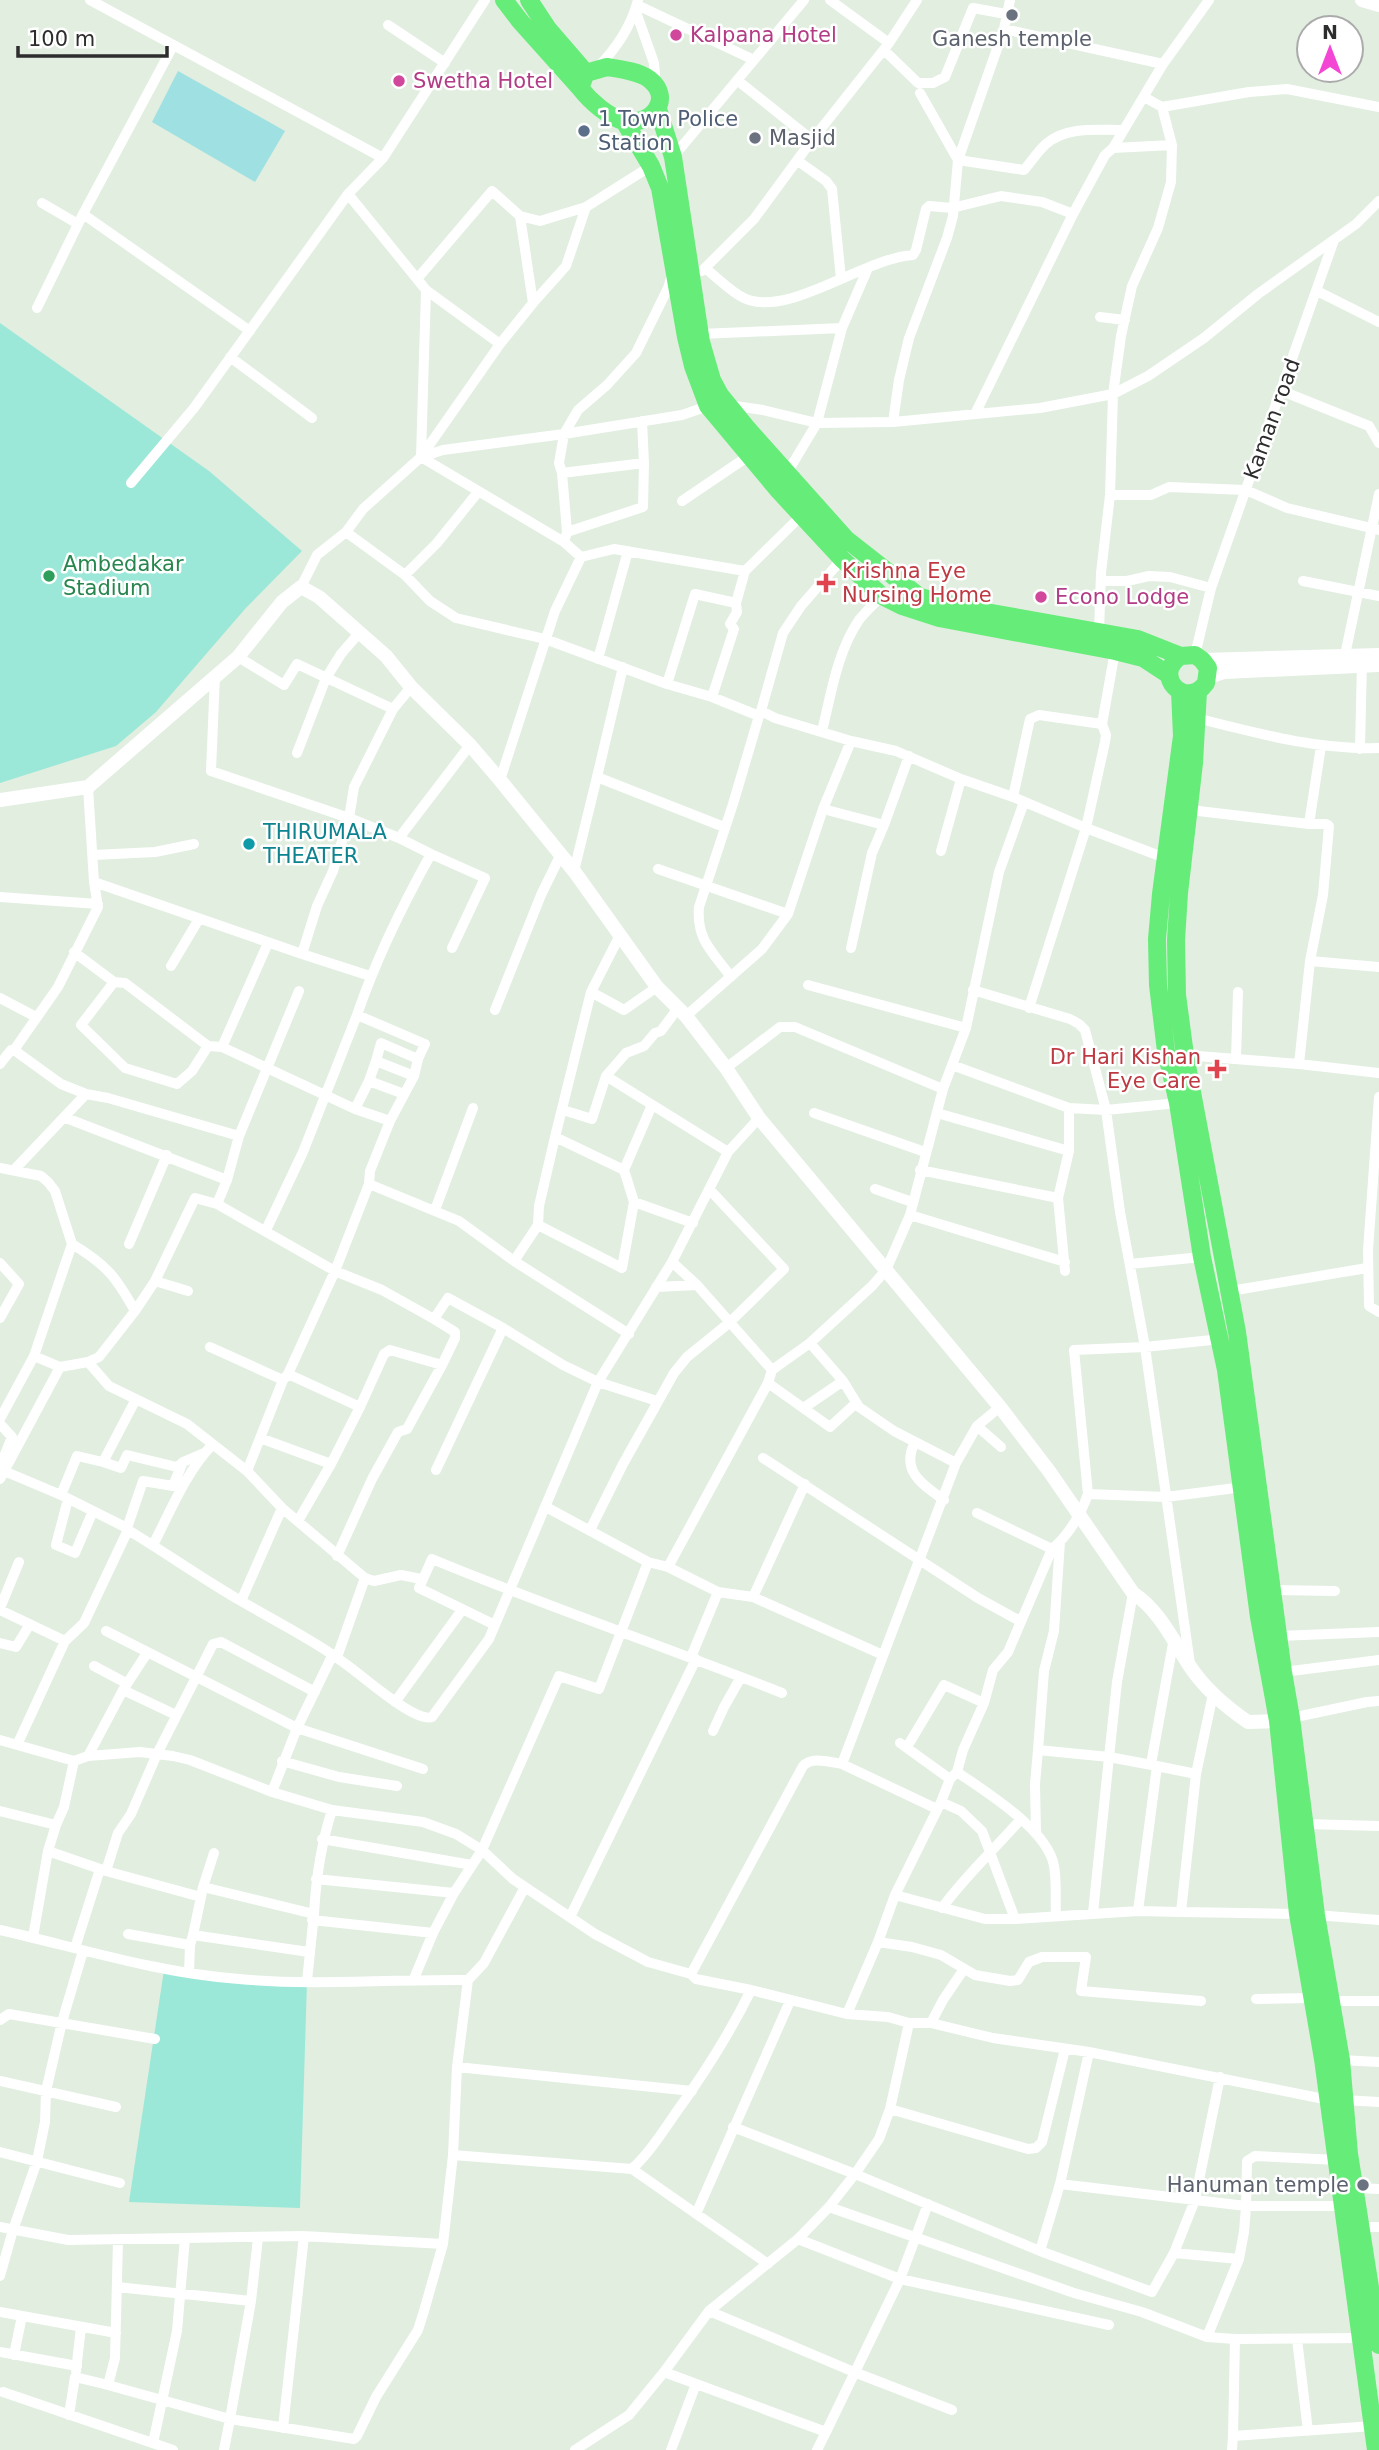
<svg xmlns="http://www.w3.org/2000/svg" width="1379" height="2450" viewBox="0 0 1379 2450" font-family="'DejaVu Sans',sans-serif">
<rect width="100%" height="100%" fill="#e1eee0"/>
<path fill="#9fe0e2" d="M178,71L285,131L255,182L152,122Z"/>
<path fill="#9be8d8" d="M0,323L209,471L302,551L245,609L156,712L116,746L0,783Z
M164,1970L307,1981L300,2208L129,2202Z"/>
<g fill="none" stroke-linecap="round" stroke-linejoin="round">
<path stroke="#fff" stroke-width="10" d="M90,0L383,158
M637,5L754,60
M636,12L654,63L656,86
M388,25L445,63
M1004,29L1163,64
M889,43L917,0
M884,50L918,83H933L945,77L973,8L1006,14
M597,68C616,49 631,27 638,0
M737,80L812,140
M920,93L958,160L1004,29L1010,0
M1162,107L1249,92L1287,89L1379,107
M1113,148L1172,145
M673,157L804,0
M798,161L826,181L832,189L841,279
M348,194L426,290L500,344L421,457L426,290
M42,203L78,224
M83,214L250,331
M706,269C718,278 731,292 744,298C787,319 864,258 913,255L916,250L926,209L929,206L952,208L1001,196L1042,202L1073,214
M702,271L754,219L812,140L889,43L830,0
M417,279L492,191L520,216
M1317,291L1379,322
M533,303L566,266L586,207L651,166
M37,308L83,214L173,46
M1100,317L1125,320
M700,334L842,328
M500,344L533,303L520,216L540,221L586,207
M230,357L312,418
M1282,391L1369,426L1379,443
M728,405L763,410L817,423L893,422L1040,408L1113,394L1148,376L1204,338L1258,294L1356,224L1379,201
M975,414L1073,214L1105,155L1113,148L1163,64L1209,0
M893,422L899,380L909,338L947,238L953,216L958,160L1024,170C1031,162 1038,151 1046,144C1066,126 1098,130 1122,130
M421,457L564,542L567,532L562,473L559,463L564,434L578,410L607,385L636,353L668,288L673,272
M562,473L644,463L642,421
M787,473L817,423L842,328L868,268
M131,483L194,408L348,194L383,158L485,0
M1110,495H1151L1169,487L1246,490L1287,508L1379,530
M682,501L750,455
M346,532L405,575L430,601L456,618L545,639L667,684L712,697L759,716L761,711L775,718L851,741L896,751L961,779L1013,797L1086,828L1165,858
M567,532L643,507L644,463
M564,542L581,557L614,549L745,571L802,515
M405,575L437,543L478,492
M1101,581H1127L1149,576L1170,577L1211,588
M1303,581L1379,596
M301,587L317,555L346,532L363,509L421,457L443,450L564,434L682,415L708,406
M1099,632L1101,573L1110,495L1113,394L1121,336L1132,286L1158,228L1171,182L1172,145L1162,107L1144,97
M1195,655L1211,588L1334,240
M1345,655L1379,494
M238,657L284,685L297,664L393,709
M598,659L628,551
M215,675L211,771L349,818L399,838L470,745
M667,684L695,594L736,603L745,571
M712,697L734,629L730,624L737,612L736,603
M761,711L783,633L801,606L842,559
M1196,718C1256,733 1317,750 1379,748
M822,731C831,695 837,652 859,620C865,612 874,604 882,596
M1360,749L1362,661
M297,753L326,678L341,654L360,632
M597,777L623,667
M500,780L555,611L581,557
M1013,797L1030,719L1039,715L1102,724
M1024,802L999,872L966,1028L943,1089L910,1215L1065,1262
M823,809L851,741
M1190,810L1309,824H1326L1329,826L1323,895L1310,961L1299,1064
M1309,824L1321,746
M884,825L909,756
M941,851L961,779
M431,854L485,878L452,948
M93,855L155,852L194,844
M658,869L788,914
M574,871L597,777L724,827
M94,882L302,954L317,906L333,871L349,818L354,787L393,709L411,687
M0,897L98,904
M74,952L114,982L125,983L208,1046L222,1047L355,1109L390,1121
M302,954L370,976
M1310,961L1379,967
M171,966L199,919
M731,977C713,952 696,940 699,907L733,804L759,716
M114,982L81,1025L125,1068L177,1084L192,1071L208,1046
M808,985L966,1028
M973,990L1070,1019L1079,1024L1085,1030L1106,1110L1120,1212L1145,1347L1190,1664
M591,992L624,1010L657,987
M0,998L36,1017
M1029,1008L1086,828L1105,742L1106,735L1102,724L1115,651
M495,1010L541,895L561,854
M357,1015C376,959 402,906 431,854L399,838
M686,1016L762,949L788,914L823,809L884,825L872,853L851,948
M222,1047L268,943
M14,1050L61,1084L86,1094L14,1170
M1185,1055L1299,1064L1379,1073
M1236,1059L1238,992
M376,1061L381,1043L418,1059
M0,1064L11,1050H14L58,987L98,907L94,882L88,787
M952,1065L1069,1108L1106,1110L1178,1103
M726,1068L780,1027H795L943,1089
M606,1076L626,1053L644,1046L655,1033L661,1031L678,1008
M369,1081L404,1094
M86,1094L108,1098L239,1136L227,1180L217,1204
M1379,1097L1368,1250L1369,1306L1379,1312
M652,1105L624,1170L634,1202L693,1223
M355,1109L369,1081L376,1061L414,1076
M563,1110L592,1119L606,1076L728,1152
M814,1113L925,1152
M937,1113L1069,1151
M66,1118L227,1180
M239,1136L299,991
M555,1137L624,1170
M0,1168L41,1176L48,1182L55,1191L72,1244L34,1356L0,1419
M920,1170L1058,1198
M369,1184L459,1221L514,1261
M875,1189L912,1202
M435,1210L473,1108
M538,1225L539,1206L555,1137L591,992L620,935
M266,1230L303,1152L357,1015L425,1044L418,1059L414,1076L390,1121L370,1171L369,1184L335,1271L217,1204L195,1198L155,1281L135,1311L99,1357L88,1362L109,1386L187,1424L247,1471L282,1508L365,1578L374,1581L401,1575L421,1579
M72,1244C107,1265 116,1277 135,1311
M129,1244L167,1155
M672,1262L697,1285L772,1370
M0,1263L19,1284L0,1318
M1130,1264L1202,1257
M1065,1271L1058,1198L1069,1151V1108
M155,1281L188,1291
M656,1287L697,1285
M1230,1291L1367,1268
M629,1334L514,1261L538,1225L622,1268L634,1202
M810,1343L843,1381L859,1407L894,1431L956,1463
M210,1347L283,1380
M34,1356L60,1367
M768,1383L830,1427L855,1404
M360,1407L384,1354L390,1350L442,1365L455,1338V1332L434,1319
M805,1407L843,1381
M0,1424L12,1437L1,1464L4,1471L61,1495L127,1528L128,1530C166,1553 203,1579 241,1601C279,1623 317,1642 351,1668C366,1679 416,1723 432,1717L489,1639L598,1382L672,1262L728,1152L759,1118
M977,1426L1001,1447
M260,1438L331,1464
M915,1442C900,1471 923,1485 944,1500
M763,1458L978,1598L1020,1621
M103,1462L121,1468L127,1455L177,1467L183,1462L204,1453
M436,1470L503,1328L563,1365L598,1382L657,1401
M247,1471L283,1380L288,1374
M0,1479L60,1367L88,1362
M1088,1494L1166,1497L1243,1487
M61,1495L77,1456L103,1462L136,1399
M68,1499L56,1545L75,1553L93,1511
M546,1507L648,1562L668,1567L718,1592L753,1597L883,1655
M977,1513L1052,1549
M298,1521L331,1464L360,1407L288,1374L335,1271L382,1290L434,1319L448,1298L503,1328
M127,1528L143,1481L173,1486L182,1464
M590,1530L623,1464L674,1373L687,1357L729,1323L784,1269L710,1190
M1060,1542L1054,1631L1044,1671L1038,1750L1109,1757L1117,1682L1133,1593
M153,1545C170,1512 186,1472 212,1445
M337,1556L372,1479L398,1432L407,1429L442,1365
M668,1567L768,1383L772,1370L810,1343L872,1286L886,1270L910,1215
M1273,1590L1335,1591
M753,1597L805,1484
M241,1601L282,1508
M0,1608L19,1562
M0,1610L65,1641L84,1623L128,1530
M495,1625L419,1588L432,1559C548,1607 666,1647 782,1693
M106,1631L297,1728L272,1792
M1278,1636L1379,1632
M0,1643L16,1647L30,1624
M333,1654L297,1728L423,1769
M337,1657L365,1578
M691,1657L718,1592
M94,1666L126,1683
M1283,1672L1379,1660
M123,1690L147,1653
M395,1702L462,1610
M1291,1718L1367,1702L1379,1701
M713,1731L724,1707L741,1677
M0,1740L74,1761L88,1756L140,1752L173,1756L190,1760L272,1792L332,1810L423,1822L456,1834L482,1850L513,1879L595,1934L648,1962L691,1974L696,1979L751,1990L847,2014L888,2017L909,2023H931L993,2038L1089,2052L1329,2100
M900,1743L950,1779
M17,1745L65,1641
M907,1747L944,1685L984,1703
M88,1756L123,1690L176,1715
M282,1761L339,1777L397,1786
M1151,1764L1174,1638
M957,1772C986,1792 1048,1830 1054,1866C1057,1882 1055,1900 1056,1916
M941,1802L961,1811L982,1831L1015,1919
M937,1809L842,1764L956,1463L977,1426L1000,1407
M0,1811L56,1825L48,1851L33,1937
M1305,1824L1379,1826
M56,1825L64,1807L74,1761
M1036,1832L1035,1784L1038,1750
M322,1839L472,1865
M48,1851L106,1871L118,1833L131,1814L157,1754L213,1644L221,1642L315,1692
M106,1871L201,1897L203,1887L314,1914C316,1878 321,1844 332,1810
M316,1879L454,1893
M203,1887L214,1853
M895,1895L985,1919H1015L1138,1911L1181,1912L1196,1774L1213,1694
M942,1908C965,1876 994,1850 1020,1820
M1138,1911L1157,1766L1196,1774
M1181,1912L1298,1914
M1093,1913L1109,1757L1157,1766
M1316,1915L1379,1920
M570,1917L696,1659
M312,1920L433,1933
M0,1930C80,1948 157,1973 239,1979C315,1986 392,1979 468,1980L484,1963L525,1887
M128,1934L190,1945
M193,1935L201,1897
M878,1942L912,1947L941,1955L975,1975L1010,1981L1018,1980L1029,1962L1042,1957H1086L1081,1991L1201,2001
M75,1948L100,1869
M189,1973L190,1945L193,1935L309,1952
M691,1974L803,1766C812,1756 829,1762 842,1764
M468,1980L457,2067L453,2155L632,2169L768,2264
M307,1981L314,1914
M413,1981L433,1933L454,1893L482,1850L559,1676L599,1689L648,1562
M1256,1999L1313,1998
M1332,2001H1379
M847,2014L878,1942L895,1895L941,1802L950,1779L957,1772L963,1750L984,1703L993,1670L1008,1652L1052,1549C1070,1534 1080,1516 1088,1494L1074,1350L1145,1347L1221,1339
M0,2020L9,2014L155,2039
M931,2023L943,2000L964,1969
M1089,2052L1060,2184L1040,2251L1152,2292L1174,2253L1195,2200L1220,2077
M1341,2060L1379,2062
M457,2067L692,2091
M0,2081L116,2107
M1344,2100L1379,2102
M890,2109L1028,2149L1036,2148L1042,2142L1065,2049
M733,2127L855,2174L1040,2251
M0,2152L120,2183
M632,2169C649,2153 662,2133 675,2114C704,2074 729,2035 751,1990
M1060,2184L1246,2206L1247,2161L1255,2156L1338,2160
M1355,2188L1379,2189
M829,2207L1074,2293L1142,2312L1207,2337L1235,2339L1361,2338
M696,2214L790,2001
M0,2227L68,2240L304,2236L443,2244
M1360,2227H1379
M798,2239L900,2279L1109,2325
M118,2240L115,2358L108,2385L230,2419L224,2450
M1174,2253L1239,2259
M0,2276L13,2230L37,2161L45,2122L46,2091L62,2022L83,1951
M117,2287L251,2301L258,2238
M251,2301L230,2419L354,2439L357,2436L376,2397L418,2330L424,2311L443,2244L453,2155
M709,2311L854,2372L952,2410
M0,2312L116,2333
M1207,2337L1239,2259L1244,2232L1246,2206H1343
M1235,2339L1233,2436L1373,2426
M1297,2339L1308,2431
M0,2352L77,2366
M14,2355L22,2316
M76,2371L81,2327
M664,2372L826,2432L900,2279L928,2204
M3,2392L173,2450
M69,2415L75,2377L108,2385
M283,2428L304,2236
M153,2443L177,2331L185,2238
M575,2450L629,2415L664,2372L709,2311L798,2239L829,2207L855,2174L879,2139L890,2109L909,2023
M671,2450L696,2384
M817,2450L826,2432
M1232,2450L1233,2436"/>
<path stroke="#fff" stroke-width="14" d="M1362,0L1379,5
M1202,660L1379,655
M1208,677L1224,672L1379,665
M0,800L88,787L238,657L282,602L301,587L319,597L386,656L411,687L470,745L500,780L574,871L657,987L686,1016L726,1068L759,1118L1000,1407L1049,1471L1133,1593C1159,1610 1173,1640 1189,1665C1204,1688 1226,1707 1248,1722L1278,1721"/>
<path stroke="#66ec78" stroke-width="18" d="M504,0L520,21L580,88
M529,0L548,29L586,73
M607,67C620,69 638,71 649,79C675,99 650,127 624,121C608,117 590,101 580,88L586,73Z
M658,109L673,157L701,342L712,380L720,395L746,427L846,539L920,597L969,609L1138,639L1181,656L1195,655L1202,660L1208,668L1206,683C1186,711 1151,675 1181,656
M624,121L651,166L660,188L686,337L693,366L708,406L779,491L842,559L882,596L902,606L939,618L1115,651L1143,658L1169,675
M1180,691L1182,736L1161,894L1157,939L1158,985L1166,1051L1178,1103L1202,1257L1226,1370L1259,1617L1278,1721L1298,1914L1323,2059L1376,2450
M1198,691L1194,763L1179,893L1176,940L1177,995L1185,1055L1237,1332L1283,1672L1291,1718L1316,1915L1341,2060L1349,2154L1379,2345"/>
</g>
<g fill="#6b7280" stroke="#fff" stroke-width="2.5">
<circle cx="1012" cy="15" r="7"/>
<circle cx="755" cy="138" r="7"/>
<circle cx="1363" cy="2185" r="7"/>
</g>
<g fill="#d1479c" stroke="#fff" stroke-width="2.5">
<circle cx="676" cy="35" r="7"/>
<circle cx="399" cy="81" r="7"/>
<circle cx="1041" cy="597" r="7"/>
</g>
<circle fill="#5c6f8a" stroke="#fff" stroke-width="2.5" cx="584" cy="131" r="7"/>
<circle fill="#2e9e5b" stroke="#fff" stroke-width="2.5" cx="49" cy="576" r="7"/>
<g fill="#e0444e" stroke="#fff" stroke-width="2.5">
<path d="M822.5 572.5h7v7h7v7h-7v7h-7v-7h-7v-7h7z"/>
<path d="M1213.5 1058.5h7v7h7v7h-7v7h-7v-7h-7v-7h7z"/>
</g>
<circle fill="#0f9aa8" stroke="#fff" stroke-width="2.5" cx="249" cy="844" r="7"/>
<g text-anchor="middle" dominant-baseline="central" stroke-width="5" stroke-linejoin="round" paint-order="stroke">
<g font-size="21" fill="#b23c85" stroke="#fff" text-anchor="start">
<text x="690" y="35">Kalpana Hotel</text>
<text x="413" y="81">Swetha Hotel</text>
<text x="1055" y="597">Econo Lodge</text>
</g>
<g font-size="21" fill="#5b616d" stroke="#fff">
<text x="1012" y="39">Ganesh temple</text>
<text x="769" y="138" text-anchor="start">Masjid</text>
<text x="1349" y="2185" text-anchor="end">Hanuman temple</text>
</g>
<g font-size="21" fill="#4e5e75" stroke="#fff" text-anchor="start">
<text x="598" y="119">1 Town Police<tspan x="598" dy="24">Station</tspan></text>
</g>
<g font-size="21" fill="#2d2d2d" stroke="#fff">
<text transform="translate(1272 419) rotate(-70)">Kaman road</text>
</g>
<g font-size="21" fill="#27864d" stroke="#fff" text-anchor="start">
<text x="63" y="564">Ambedakar<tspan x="63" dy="24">Stadium</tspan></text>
</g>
<g font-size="21" fill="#be3a42" stroke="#fff" text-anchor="start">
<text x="842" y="571">Krishna Eye<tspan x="842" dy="24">Nursing Home</tspan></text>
<text x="1201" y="1057" text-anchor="end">Dr Hari Kishan<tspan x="1201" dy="24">Eye Care</tspan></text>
</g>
<g font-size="21" fill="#0d838f" stroke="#fff" text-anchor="start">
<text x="263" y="832">THIRUMALA<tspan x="263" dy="24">THEATER</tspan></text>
</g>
</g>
<g transform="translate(1330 49)"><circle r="33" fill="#ffffff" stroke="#ababab" stroke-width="2"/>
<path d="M0-5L12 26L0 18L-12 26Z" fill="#f446d4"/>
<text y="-10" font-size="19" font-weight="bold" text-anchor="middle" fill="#2d2d2d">N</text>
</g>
<path d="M18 46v10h149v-10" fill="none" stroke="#2d2d2d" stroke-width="3.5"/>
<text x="28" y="46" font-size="21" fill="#2d2d2d" stroke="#ffffff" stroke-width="5" paint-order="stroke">100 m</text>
</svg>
